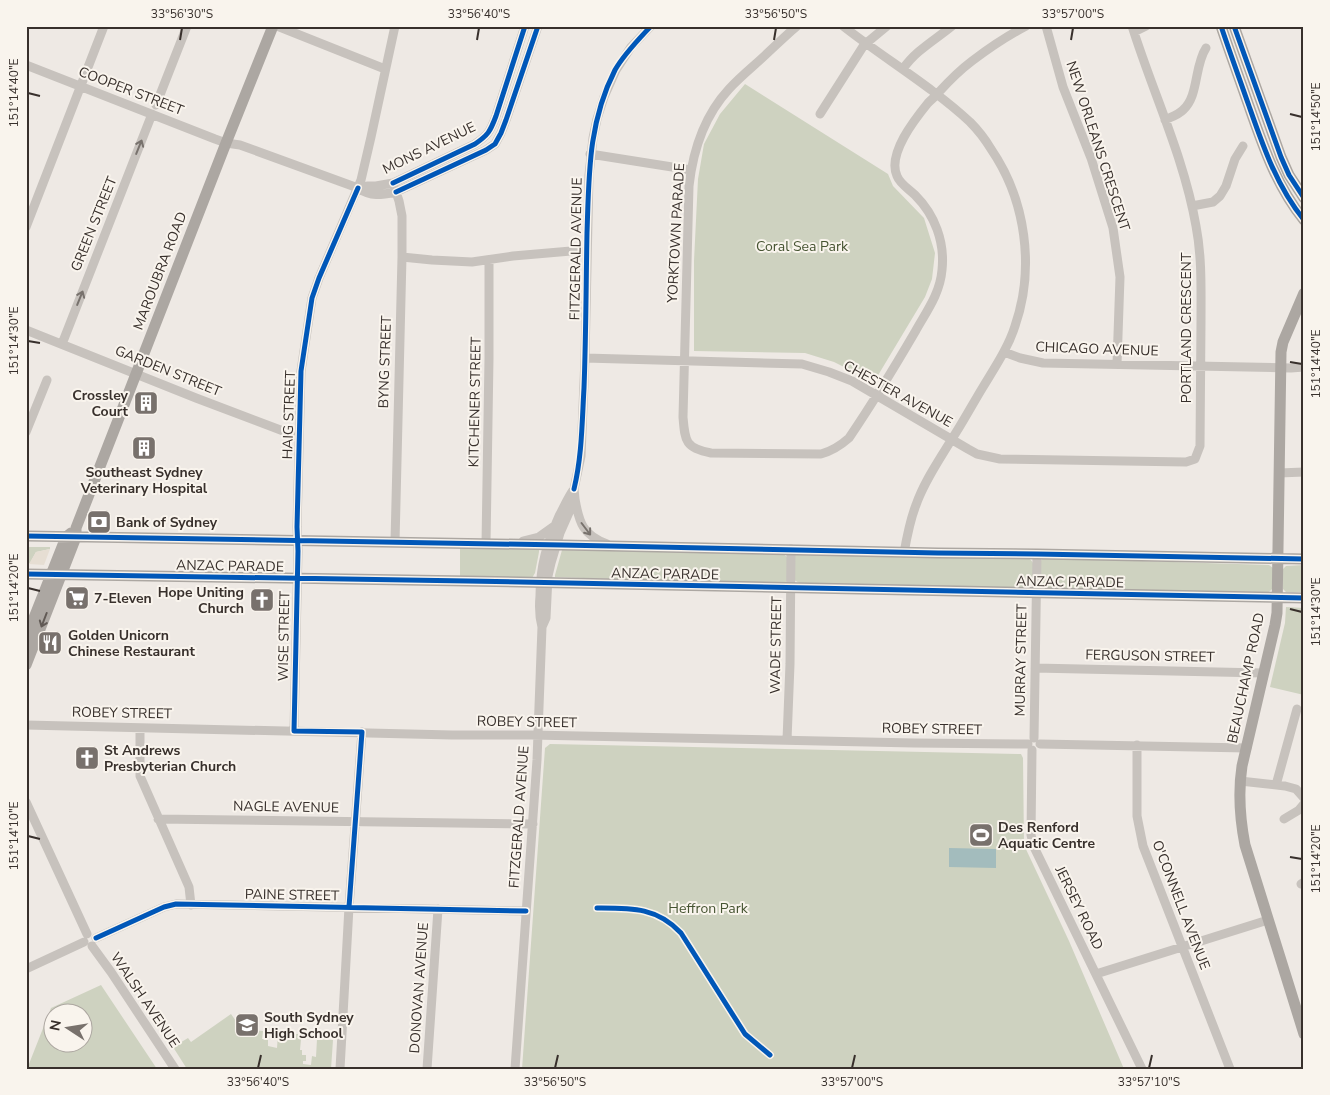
<svg xmlns="http://www.w3.org/2000/svg" width="1330" height="1095" viewBox="0 0 1330 1095" font-family="'Nunito Sans',sans-serif">
<rect width="100%" height="100%" fill="#eee9e4"/>
<path fill="#ced2c0" fill-rule="evenodd" d="M745,84L888,174L893,186L924,218L935,253L932,279L925,297L874,382L834,362L805,353L694,351V261L698,179L704,144L720,114Z
M26,547H50V549L36,552L30,563H26Z
M460,547L539,549V552L535,573L532,578L460,577Z
M562,550L782,553L787,557V581L782,585L555,577V575Z
M794,555L1028,558C1039,564 1035,581 1027,589L801,584L794,580Z
M1046,558L1269,565L1273,568V588L1269,592L1045,590L1039,586L1040,562L1042,559Z
M1304,565V592H1286L1283,589V569L1286,566Z
M1286,607L1304,608V695L1270,687L1285,623Z
M550,744L1021,754L1023,758L1024,845L1069,941L1124,1069H522L545,748Z
M101,985L157,1069H27L51,1008ZM52,1012H82V1042H52Z
M231,1014L243,1031V1014H252V1030L263,1031L262,1039H268V1046L277,1048L278,1034H298V1038L301,1039L300,1050H302V1055H306V1061H303V1064L311,1065L312,1056L316,1057L317,1039L333,1040L331,1069H187L173,1047L188,1038L191,1042Z"/>
<path fill="#e6ded3" d="M50,549L44,565L29,564L36,552Z"/>
<path fill="#a3bcbd" d="M949,848L996,849V868L949,867Z"/>
<g fill="none" stroke-linecap="round" stroke-linejoin="round">
<path stroke="#c7c2bd" stroke-width="9" d="M277,26L385,69
M797,26C784,37 772,49 760,60C750,69 739,78 729,89C704,116 693,150 689,186L683,417C685,441 685,448 711,453L821,454C832,451 840,446 849,438C872,404 894,368 915,332C926,312 940,294 942,270C945,242 935,215 915,195C909,189 900,184 897,176C887,154 915,119 928,103C932,99 936,96 939,92C949,81 960,70 972,61C989,48 1007,36 1026,26
M843,26C885,59 931,86 970,122C978,130 985,139 991,149C1026,200 1035,268 1015,326C1008,348 995,367 983,387C972,405 962,424 950,442C938,462 924,482 916,505C910,520 907,536 904,553
M1046,26L1063,87L1091,158L1113,228L1120,277L1117,364
M1134,32L1146,26
M26,65L215,139L226,143L240,145L358,188C371,197 381,195 396,192L486,150L495,144L501,133L506,120L538,26
M903,69C915,51 935,40 952,26
M156,105L187,26
M820,114L864,45L887,26
M1165,120C1171,117 1178,115 1183,110C1199,96 1194,66 1206,48
M590,154L691,170
M393,183L399,201L402,216V257L395,542
M358,188L368,186H376L393,183L475,144C488,135 490,132 496,116L525,26
M1192,206L1213,202L1220,196L1226,186L1235,159L1243,146
M26,227L104,26
M402,257L432,260L472,262L513,256L571,251L587,252
M26,330L196,398L299,437
M62,344L152,114
M1004,352L1020,358L1043,363L1291,368L1304,367
M585,358L802,364L829,372L852,381L968,449L977,454L1000,459L1186,462L1195,459L1200,446C1200,404 1201,363 1201,321C1201,289 1202,257 1196,226C1184,157 1153,93 1132,26
M26,432L47,380
M1279,473L1304,472
M575,499C579,523 583,535 607,544
M523,541L539,537L553,527
M486,544L489,358V260
M542,627L546,618L548,576L551,563L560,533L575,499L574,489L581,456L585,358L589,175L593,138L597,119L604,97L616,70L631,47L651,26
M1035,668L1263,673
M26,725L452,735H531L914,743L1028,744
M140,728V776L189,887L191,905
M294,731L298,551L297,527L301,371L312,298L319,278L361,180L371,137L395,26
M1034,738L1037,554
M787,740L790,664L791,549
M1040,744L1247,748
M1137,745V816L1143,846L1230,1069
M1032,750L1031,835L1034,847L1142,1069
M1240,781L1285,786L1296,789L1304,798
M1276,785L1297,709
M26,802L87,934
M158,819L533,824
M1284,819L1299,810L1304,804
M1301,884L1304,882
M96,938L164,907L176,904L526,911
M92,946L111,972L175,1069
M26,969L84,942
M1096,974L1268,920
M340,1069L349,907L362,732
M427,1069L438,909
M515,1069L537,760L542,627C539,616 539,607 540,596C540,566 547,543 559,516C564,507 568,497 574,489"/>
<path stroke="#aca7a2" stroke-width="11" d="M1221,26C1230,53 1240,80 1249,106C1263,146 1277,187 1304,220
M1234,26L1281,157L1289,175L1304,198
M1304,293L1283,342L1281,352L1277,613L1275,625L1242,766C1238,792 1240,819 1245,845L1304,1034
M26,536L562,545L938,553L1037,554L1304,559
M26,574L467,581L1304,598
M26,638L66,537L71,533
M26,665L76,537V528L226,143L273,26"/>
<defs>
<path id="cycleway" d="M1221,26C1230,53 1240,80 1249,106C1263,146 1277,187 1304,220
M1234,26L1281,157L1289,175L1304,198
M393,183L475,144C488,135 490,132 496,116L525,26
M396,192L486,150L495,144L501,133L506,120L538,26
M574,489C582,456 582,422 584,388C586,336 586,284 587,233C589,175 588,123 615,70C624,54 638,40 651,26
M26,536L562,545L938,553L1037,554L1304,559
M26,574L467,581L1304,598
M349,907L362,732L294,731L298,551L297,527L301,371L312,298L319,278L358,188
M597,908C631,908 657,907 681,933L745,1034L770,1055
M96,938L164,907L176,904L526,911"/>
</defs>
<use href="#cycleway" stroke="#f9f4ed" stroke-width="8"/>
<use href="#cycleway" stroke="#0057b8" stroke-width="5"/>
</g>
<defs><path id="oneway-shaft" d="M-6 0H5M1.5-3L5.5 0L1.5 3" fill="none" stroke-width="1.6" stroke-linecap="round" stroke-linejoin="round" transform="scale(1.25)"/></defs>
<g stroke="#78726d">
<use href="#oneway-shaft" transform="translate(139 147) rotate(-68)"/>
<use href="#oneway-shaft" transform="translate(80 298) rotate(-68)"/>
<use href="#oneway-shaft" transform="translate(586 529) rotate(53)"/>
</g>
<use stroke="#615a55" href="#oneway-shaft" transform="translate(44 620) rotate(111)"/>
<path fill="none" stroke="#38302c" stroke-width="2" d="M180,40L182,28M477,40L479,28M774,40L776,28M1071,40L1073,28M28,93L40,96M1290,114L1302,117M28,341L40,343M1290,362L1302,364M28,588L40,591M1290,609L1302,612M28,836L40,839M1290,857L1302,859M258,1068L261,1055M555,1068L558,1055M852,1068L855,1055M1149,1068L1152,1055"/>
<defs>
<symbol id="building-square" viewBox="-11 -11 22 22"><rect x="-9" y="-9" width="18" height="18" rx="4" fill="#78716c" stroke="#f9f4ed"/><path d="M-4-6H4V6H1V3H-1V6H-4ZM-2.5-4.3h1.7v1.8h-1.7ZM.8-4.3h1.7v1.8H.8ZM-2.5-1h1.7V.8h-1.7ZM.8-1h1.7V.8H.8Z" fill="#fff"/></symbol>
<symbol id="bank-square" viewBox="-11 -11 22 22"><rect x="-9" y="-9" width="18" height="18" rx="4" fill="#78716c" stroke="#f9f4ed"/><path d="M-6-4H6V4H-6ZM0-2.3a2.3 2.3 0 1 0 0 4.6a2.3 2.3 0 1 0 0-4.6Z" fill="#fff"/></symbol>
<symbol id="supermarket-square" viewBox="-11 -11 22 22"><rect x="-9" y="-9" width="18" height="18" rx="4" fill="#78716c" stroke="#f9f4ed"/><path d="M-6-5.5h2.5l.6 2H6L4.5 2H-2.5L-4.4-4H-6ZM-1.5 3.2a1.3 1.3 0 1 0 .1 0ZM3 3.2a1.3 1.3 0 1 0 .1 0Z" fill="#fff"/></symbol>
<symbol id="church-square" viewBox="-11 -11 22 22"><rect x="-9" y="-9" width="18" height="18" rx="4" fill="#78716c" stroke="#f9f4ed"/><path d="M-1.2-6h2.4v3.5h3.3v2.4h-3.3V6h-2.4V-.1h-3.3v-2.4h3.3Z" fill="#fff"/></symbol>
<symbol id="restaurant-square" viewBox="-11 -11 22 22"><rect x="-9" y="-9" width="18" height="18" rx="4" fill="#78716c" stroke="#f9f4ed"/><path d="M-5-6h1v4h1v-4h1v4h1v-4h1v5L-1.5 .5V6h-2V.5L-5-1ZM5-6V6H3V1.5H1.5Q1.5-4 5-6Z" fill="#fff"/></symbol>
<symbol id="stadium-square" viewBox="-11 -11 22 22"><rect x="-9" y="-9" width="18" height="18" rx="4" fill="#78716c" stroke="#f9f4ed"/><path d="M0-5a6.5 5 0 1 0 0 10a6.5 5 0 1 0 0-10ZM-3.5-1.8h7v3.6h-7Z" fill="#fff"/></symbol>
<symbol id="school-square" viewBox="-11 -11 22 22"><rect x="-9" y="-9" width="18" height="18" rx="4" fill="#78716c" stroke="#f9f4ed"/><path d="M0-5L7-2L0 1L-7-2ZM-4 1L0 2.5L4 1V4Q0 6-4 4Z" fill="#fff"/></symbol>
</defs>
<g fill-rule="evenodd">
<use href="#building-square" x="132" y="389" width="28" height="28"/>
<use href="#building-square" x="130" y="434" width="28" height="28"/>
<use href="#bank-square" x="85" y="508" width="28" height="28"/>
<use href="#supermarket-square" x="63" y="584" width="28" height="28"/>
<use href="#church-square" x="248" y="586" width="28" height="28"/>
<use href="#restaurant-square" x="36" y="629" width="28" height="28"/>
<use href="#church-square" x="73" y="744" width="28" height="28"/>
<use href="#stadium-square" x="967" y="821" width="28" height="28"/>
<use href="#school-square" x="233" y="1011" width="28" height="28"/>
</g>
<g text-anchor="middle" dominant-baseline="central" stroke-width="4" stroke-linejoin="round" paint-order="stroke">
<g font-size="14" fill="#38302c" stroke="#f9f4ed">
<text transform="translate(131 91) rotate(21)">COOPER STREET</text>
<text transform="translate(1098 146) rotate(72)">NEW ORLEANS CRESCENT</text>
<text transform="translate(429 148) rotate(-26)">MONS AVENUE</text>
<text transform="translate(94 224) rotate(-68)">GREEN STREET</text>
<text transform="translate(676 233) rotate(-87)">YORKTOWN PARADE</text>
<text transform="translate(576 249) rotate(-89)">FITZGERALD AVENUE</text>
<text transform="translate(160 271) rotate(-69)">MAROUBRA ROAD</text>
<text transform="translate(1186 328) rotate(-90)">PORTLAND CRESCENT</text>
<text transform="translate(1097 349) rotate(2)">CHICAGO AVENUE</text>
<text transform="translate(385 362) rotate(-88)">BYNG STREET</text>
<text transform="translate(168 371) rotate(22)">GARDEN STREET</text>
<text transform="translate(898 394) rotate(29)">CHESTER AVENUE</text>
<text transform="translate(475 402) rotate(-89)">KITCHENER STREET</text>
<text transform="translate(289 415) rotate(-88)">HAIG STREET</text>
<text transform="translate(230 566) rotate(1)">ANZAC PARADE</text>
<text transform="translate(665 574) rotate(1)">ANZAC PARADE</text>
<text transform="translate(1070 582) rotate(1)">ANZAC PARADE</text>
<text transform="translate(284 636) rotate(-89)">WISE STREET</text>
<text transform="translate(776 645) rotate(-89)">WADE STREET</text>
<text transform="translate(1150 656) rotate(1)">FERGUSON STREET</text>
<text transform="translate(1021 660) rotate(-89)">MURRAY STREET</text>
<text transform="translate(1246 678) rotate(-78)">BEAUCHAMP ROAD</text>
<text transform="translate(122 713) rotate(1)">ROBEY STREET</text>
<text transform="translate(527 722) rotate(1)">ROBEY STREET</text>
<text transform="translate(932 729) rotate(1)">ROBEY STREET</text>
<text transform="translate(286 807) rotate(1)">NAGLE AVENUE</text>
<text transform="translate(519 817) rotate(-86)">FITZGERALD AVENUE</text>
<text transform="translate(292 895) rotate(1)">PAINE STREET</text>
<text transform="translate(1181 905) rotate(69)">O'CONNELL AVENUE</text>
<text transform="translate(1079 908) rotate(64)">JERSEY ROAD</text>
<text transform="translate(419 988) rotate(-86)">DONOVAN AVENUE</text>
<text transform="translate(145 1000) rotate(56)">WALSH AVENUE</text>
</g>
<g font-size="14" fill="#465432" stroke="#f9f4ed">
<text x="802" y="246">Coral Sea Park</text>
<text x="708" y="908">Heffron Park</text>
</g>
<g font-size="14" font-weight="bold" fill="#38302c" stroke="#f9f4ed" text-anchor="start">
<text x="128" y="395" text-anchor="end">Crossley<tspan x="128" dy="16">Court</tspan></text>
<text x="144" y="472" text-anchor="middle">Southeast Sydney<tspan x="144" dy="16">Veterinary Hospital</tspan></text>
<text x="116" y="522">Bank of Sydney</text>
<text x="244" y="592" text-anchor="end">Hope Uniting<tspan x="244" dy="16">Church</tspan></text>
<text x="94" y="598">7-Eleven</text>
<text x="68" y="635">Golden Unicorn<tspan x="68" dy="16">Chinese Restaurant</tspan></text>
<text x="104" y="750">St Andrews<tspan x="104" dy="16">Presbyterian Church</tspan></text>
<text x="998" y="827">Des Renford<tspan x="998" dy="16">Aquatic Centre</tspan></text>
<text x="264" y="1017">South Sydney<tspan x="264" dy="16">High School</tspan></text>
</g>
</g>
<rect width="1330" height="1095" fill="none" stroke="#f9f4ed" stroke-width="55"/>
<g transform="translate(68 1028) rotate(282)"><circle r="24" fill="#f9f4ed" stroke="#aca6a0"/>
<path d="M0-4L9 19L0 12L-9 19Z" fill="#78716c"/>
<text y="-8" font-size="14" font-weight="bold" text-anchor="middle" fill="#38302c">N</text>
</g>
<rect x="28" y="28" width="1274" height="1040" fill="none" stroke="#38302c" stroke-width="2"/>
<g font-size="12" text-anchor="middle" fill="#38302c">
<text x="182" y="18">33°56'30"S</text>
<text x="479" y="18">33°56'40"S</text>
<text x="776" y="18">33°56'50"S</text>
<text x="1073" y="18">33°57'00"S</text>
<text transform="translate(14 93) rotate(-90)" y="4">151°14'40"E</text>
<text transform="translate(1316 117) rotate(-90)" y="4">151°14'50"E</text>
<text transform="translate(14 341) rotate(-90)" y="4">151°14'30"E</text>
<text transform="translate(1316 364) rotate(-90)" y="4">151°14'40"E</text>
<text transform="translate(14 588) rotate(-90)" y="4">151°14'20"E</text>
<text transform="translate(1316 612) rotate(-90)" y="4">151°14'30"E</text>
<text transform="translate(14 836) rotate(-90)" y="4">151°14'10"E</text>
<text transform="translate(1316 859) rotate(-90)" y="4">151°14'20"E</text>
<text x="258" y="1086">33°56'40"S</text>
<text x="555" y="1086">33°56'50"S</text>
<text x="852" y="1086">33°57'00"S</text>
<text x="1149" y="1086">33°57'10"S</text>
</g>
</svg>
